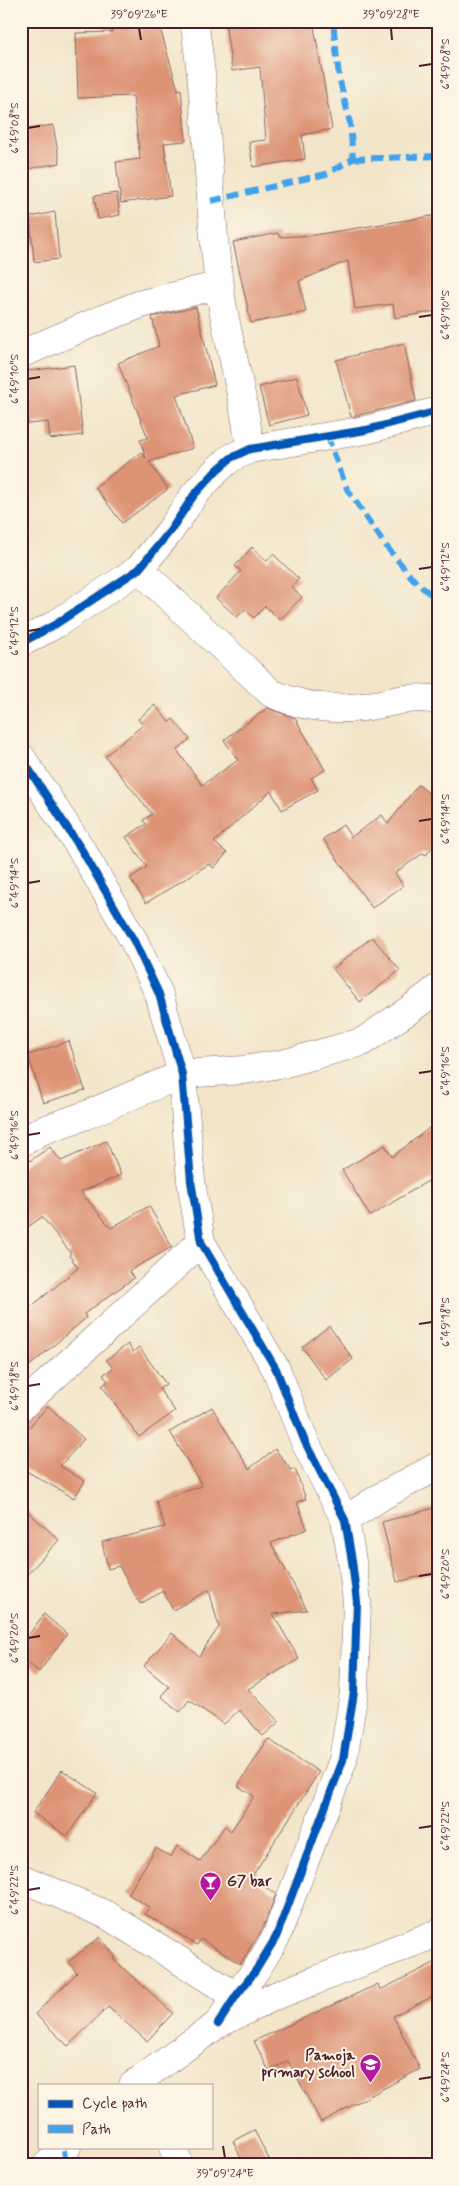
<svg xmlns="http://www.w3.org/2000/svg" width="459" height="2186" viewBox="0 0 459 2186" font-family="Mynerve,sans-serif">
<rect width="100%" height="100%" fill="#fcf5e5"/>
<filter id="ink" filterUnits="userSpaceOnUse"><feTurbulence type="fractalNoise" baseFrequency=".02" numOctaves="2"/><feDisplacementMap in="SourceGraphic" scale="10" xChannelSelector="R" yChannelSelector="G"/><feConvolveMatrix kernelMatrix="1 2 1 2 8 2 1 2 1" color-interpolation-filters="sRGB"/></filter>
<filter id="wash" filterUnits="userSpaceOnUse"><feTurbulence type="fractalNoise" baseFrequency=".0096" numOctaves="4" result="noise"/><feDisplacementMap in="SourceGraphic" scale="20" xChannelSelector="R" yChannelSelector="G"/><feGaussianBlur stdDeviation="1.12" result="paint"/><feColorMatrix in="noise" values="0 0 0 0 0 0 0 0 0 0 0 0 0 0 0 0 0 1.4 0 .05"/><feComposite in="paint" operator="in"/></filter>
<g filter="url(#wash)">
<rect width="100%" height="100%" fill="#f2e5c9"/>
<g id="blocks">
<path fill="#dd9374" d="M111,21H158L178,90L181,89L186,141L164,143L171,196L121,203L116,162L140,159L133,96L78,98L76,33L112,32Z
M225,21H313L332,129L302,135L305,159L253,167L249,142L266,140L260,67L232,71Z
M53,125L60,163L28,169L21,130Z
M117,193L120,215L98,219L94,196Z
M55,212L59,259L34,262L30,217Z
M438,215V311L395,318L393,304L355,309L348,261L299,281L306,312L251,323L233,242L278,233L279,237L314,235Z
M196,307L215,385L176,395L193,448L149,462L168,489L122,523L95,487L142,452L146,458L140,440L148,438L118,363L159,346L152,317Z
M404,343L416,401L351,417L336,360Z
M74,365L83,435L50,439L48,422L28,424L21,372Z
M297,377L307,415L269,425L259,387Z
M252,547L267,561L273,554L299,579L291,587L302,597L280,620L265,606L254,618L245,609L237,617L216,598L241,571L235,566Z
M155,705L169,722L173,719L190,739L177,750L202,785L238,760L224,740L267,708L295,718L325,770L311,778L318,790L282,810L271,791L214,842L227,853L214,868L209,864L146,903L130,878L147,867L126,837L146,824L143,820L152,814L105,756L143,725L138,719Z
M418,785L438,800V840L426,855L423,853L395,873L403,886L372,908L323,839L343,825L351,837L382,815L388,824Z
M372,937L400,970L360,1002L333,969Z
M69,1041L85,1090L43,1103L28,1055Z
M438,1121V1175L370,1216L342,1170L385,1145L392,1157Z
M106,1141L121,1175L81,1192L111,1228L149,1206L172,1247L129,1271L134,1278L84,1314L86,1318L21,1373V1315L78,1268L69,1255L71,1253L42,1217L21,1232V1167L50,1147L61,1161Z
M329,1326L353,1359L326,1380L302,1347Z
M128,1344L133,1352L139,1347L166,1384L159,1389L175,1411L139,1437L102,1386L108,1381L103,1375L113,1368L106,1360Z
M48,1406L84,1439L60,1466L85,1481L74,1498L21,1468V1436Z
M212,1407L249,1469L275,1449L291,1470L295,1469L306,1499L297,1502L307,1529L271,1543L307,1610L273,1614L299,1659L248,1689L279,1722L263,1736L239,1710L224,1724L189,1700L180,1712L161,1696L169,1687L144,1666L172,1633L199,1656L219,1627L209,1590L173,1610L163,1591L140,1604L119,1566L108,1569L102,1542L165,1527L156,1501L202,1486L170,1432Z
M21,1505L59,1540L21,1581Z
M438,1507V1572L397,1582L382,1522Z
M44,1614L67,1634L39,1672L21,1657V1645Z
M268,1739L319,1772L251,1878L276,1894L262,1930L240,1964L201,1939L197,1945L145,1914L149,1907L128,1894L156,1848L171,1857L177,1846L200,1861L225,1826L231,1831L254,1796L238,1786Z
M62,1770L97,1793L67,1836L33,1813Z
M100,1937L116,1957L113,1959L173,2013L147,2041L108,2007L68,2046L35,2014L77,1973L68,1962Z
M438,1961V1994L393,2016L420,2069L321,2122L288,2061L269,2071L254,2041L378,1984L380,1990Z
M254,2130L269,2159L256,2165H244L233,2141Z"/>
</g>
</g>
<g filter="url(#ink)">
<use href="#blocks" fill-opacity="0" stroke="#856462" stroke-width="1"/>
<g fill="none" stroke-linecap="round" stroke-linejoin="round">
<defs>
<path id="minor" d="M194,21C208,108 208,197 219,285C227,340 244,393 250,449
M21,354L100,320L141,304L220,285
M139,569L271,693C300,706 330,711 362,707C389,704 410,694 438,700
M21,643L56,624L139,569L170,531L194,495L217,470L231,458L250,449L366,430L438,411
M21,757L83,852L134,941L159,994L182,1074L191,1181L201,1242L276,1369L305,1442L345,1520L352,1561L357,1602L354,1692L343,1760L276,1937L256,1970L236,1996L218,2024
M21,1143L41,1131L86,1115L182,1074L244,1070L286,1063L362,1042L412,1008L438,988
M21,1407L201,1242
M345,1520L382,1496L438,1466
M21,1878L107,1915L236,1996
M133,2085L218,2024L275,1996L438,1933
M173,2147L179,2165
M47,2165L67,2147"/>
</defs>
<use href="#minor" stroke="#856462" stroke-width="29"/>
<use href="#minor" stroke="#fff" stroke-width="28"/>
<path stroke="#40a2eb" stroke-width="6" stroke-dasharray="12 6" stroke-linecap="butt" d="M353,159L438,156
M211,201L326,174L353,159L350,123L339,77L333,21
M327,435L347,489L386,546L415,581L438,601
M64,2150L66,2165"/>
<defs>
<path id="cycleway" d="M21,643L56,624L139,569L170,531L194,495L217,470L231,458L250,449L366,430L438,411
M21,757L83,852L134,941L159,994L182,1074L191,1181L201,1242L276,1369L305,1442L345,1520L352,1561L357,1602L354,1692L343,1760L276,1937L256,1970L236,1996L218,2024"/>
</defs>
<use href="#cycleway" stroke="#fcf5e5" stroke-width="11"/>
<use href="#cycleway" stroke="#0057b8" stroke-width="8"/>
</g>
</g>
<path fill="none" stroke="#4a1f2b" stroke-width="2" d="M139,28L141,40M391,28L392,40M419,66L432,64M28,128L40,126M419,317L432,315M28,379L40,377M419,569L432,567M28,631L40,629M419,821L432,819M28,883L40,881M419,1073L432,1071M28,1135L40,1133M419,1324L432,1322M28,1386L40,1384M419,1576L432,1574M28,1638L40,1636M419,1828L432,1826M28,1890L40,1888M419,2079L432,2077M223,2146L225,2158"/>
<defs>
<symbol id="bar-pin" viewBox="-11 -11 22 30"><path d="M0 17L-7.5 6A9.5 9.5 0 1 1 7.5 6Z" fill="#b5179e" stroke="#fcf5e5"/><path d="M-6-5H6L.8 .8V4.5H3.5V6h-7V4.5H-.8V.8Z" fill="#fff"/></symbol>
<symbol id="school-pin" viewBox="-11 -11 22 30"><path d="M0 17L-7.5 6A9.5 9.5 0 1 1 7.5 6Z" fill="#b5179e" stroke="#fcf5e5"/><path d="M0-5L7-2L0 1L-7-2ZM-4 1L0 2.5L4 1V4Q0 6-4 4Z" fill="#fff"/></symbol>
</defs>
<g fill-rule="evenodd">
<use href="#bar-pin" x="198" y="1870" width="25" height="34"/>
<use href="#school-pin" x="358" y="2052" width="25" height="34"/>
</g>
<g text-anchor="middle" dominant-baseline="central" stroke-width="4" stroke-linejoin="round" paint-order="stroke">
<g font-size="15" font-weight="bold" fill="#4a1f2b" stroke="#fcf5e5" text-anchor="start">
<text x="227" y="1882">G7 bar</text>
<text x="355" y="2056" text-anchor="end">Pamoja<tspan x="355" dy="17">primary school</tspan></text>
</g>
</g>
<rect width="459" height="2186" fill="none" stroke="#fcf5e5" stroke-width="55"/>
<rect x="38" y="2084" width="175" height="65" fill="#fcf5e5" stroke="#b59f9b"/>
<rect x="48" y="2100" width="25" height="8" fill="#0057b8" stroke="#b59f9b"/>
<text x="82" y="2108" font-size="15" fill="#4a1f2b">Cycle path</text>
<rect x="48" y="2125" width="25" height="8" fill="#40a2eb" stroke="#b59f9b"/>
<text x="82" y="2134" font-size="15" fill="#4a1f2b">Path</text>
<rect x="28" y="28" width="404" height="2130" fill="none" stroke="#4a1f2b" stroke-width="2"/>
<g font-size="12" text-anchor="middle" fill="#4a1f2b">
<text x="139" y="18">39°09'26"E</text>
<text x="391" y="18">39°09'28"E</text>
<text transform="translate(445 64) rotate(-90)" y="4">6°49'08"S</text>
<text transform="translate(14 128) rotate(-90)" y="4">6°49'08"S</text>
<text transform="translate(445 315) rotate(-90)" y="4">6°49'10"S</text>
<text transform="translate(14 379) rotate(-90)" y="4">6°49'10"S</text>
<text transform="translate(445 567) rotate(-90)" y="4">6°49'12"S</text>
<text transform="translate(14 631) rotate(-90)" y="4">6°49'12"S</text>
<text transform="translate(445 819) rotate(-90)" y="4">6°49'14"S</text>
<text transform="translate(14 883) rotate(-90)" y="4">6°49'14"S</text>
<text transform="translate(445 1071) rotate(-90)" y="4">6°49'16"S</text>
<text transform="translate(14 1135) rotate(-90)" y="4">6°49'16"S</text>
<text transform="translate(445 1322) rotate(-90)" y="4">6°49'18"S</text>
<text transform="translate(14 1386) rotate(-90)" y="4">6°49'18"S</text>
<text transform="translate(445 1574) rotate(-90)" y="4">6°49'20"S</text>
<text transform="translate(14 1638) rotate(-90)" y="4">6°49'20"S</text>
<text transform="translate(445 1826) rotate(-90)" y="4">6°49'22"S</text>
<text transform="translate(14 1890) rotate(-90)" y="4">6°49'22"S</text>
<text transform="translate(445 2077) rotate(-90)" y="4">6°49'24"S</text>
<text x="225" y="2177">39°09'24"E</text>
</g>
</svg>
